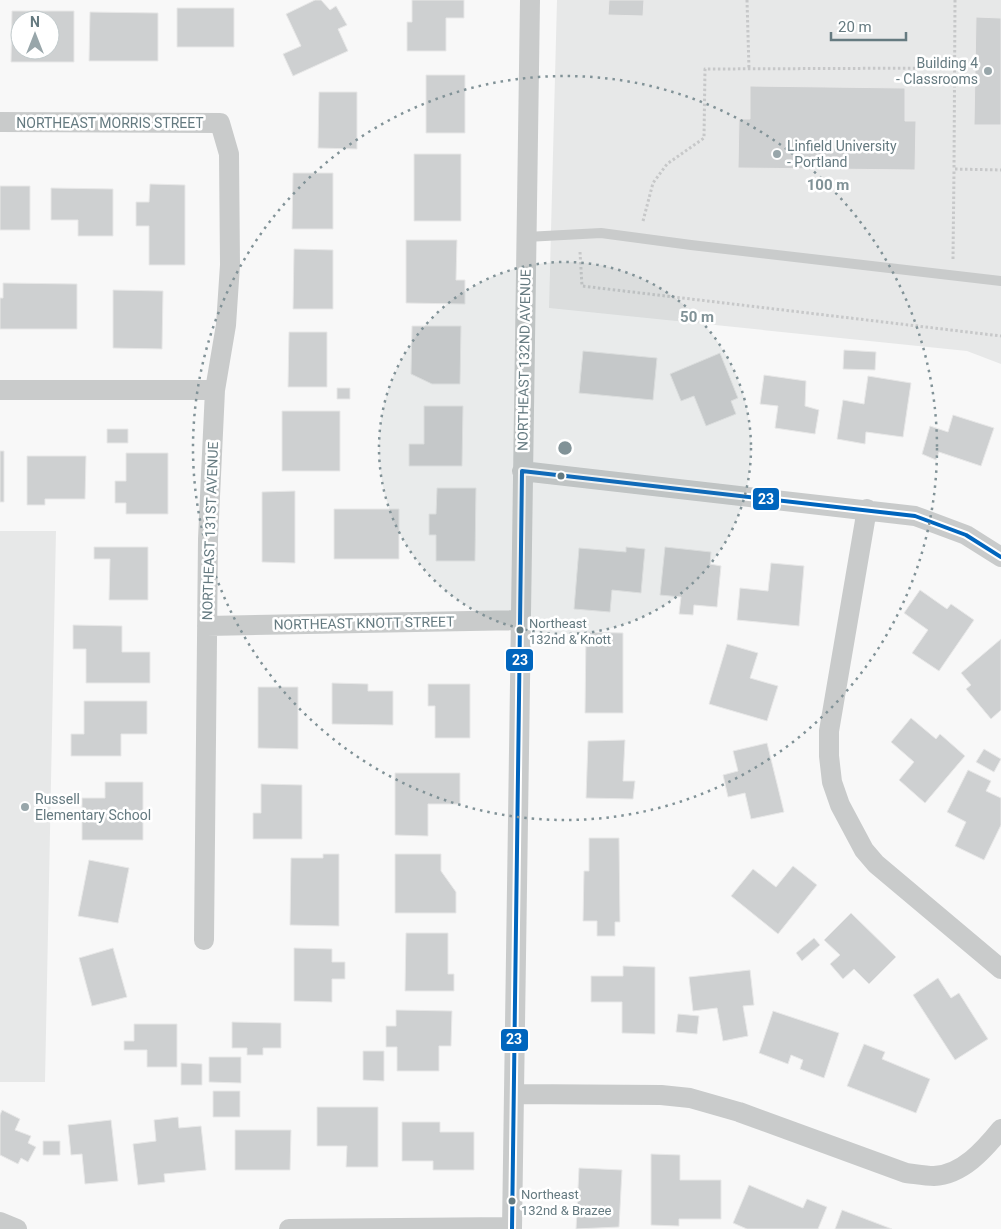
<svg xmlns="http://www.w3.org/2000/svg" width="1001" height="1229" viewBox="0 0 1001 1229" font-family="Roboto,sans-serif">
<rect width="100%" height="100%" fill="#f8f8f8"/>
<path fill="#e7e8e8" d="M557,0H1001V364L967,351L549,308Z
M0,531H56L45,1082H0Z"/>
<path fill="#ced0d1" stroke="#e8e8e8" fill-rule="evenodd" d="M315,0H321L330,10L336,6L347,25L338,29L348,51L293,76L283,54L301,46L286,14Z
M412,0H464V18H446V51H407V22H412Z
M609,0H644L643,16L608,15Z
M177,8H234V47H177Z
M12,11H74V62H11ZM20,20H50V50H20Z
M90,12L158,13V61H89Z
M976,17L1001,18V125H974Z
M426,75H465V133H426Z
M750,86L905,88V121H916L915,170L738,168L739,119H750Z
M319,92H357V149L318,148Z
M414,154H461V221H414Z
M293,173H333V229H292Z
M150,184L185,185V265H149V226H136V202H149Z
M0,186H30V230H0Z
M51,188L113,189V236H78V220H51Z
M406,240H457L456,280H465V304L406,303Z
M294,249L333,250V309H293Z
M3,283L77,284V329H0V298H3Z
M113,290L163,291L162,349L113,348Z
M412,326H461L460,384H432L411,374Z
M289,332H327V387H288Z
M844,350L876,352L875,370L843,369Z
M583,351L657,358L653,400L579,393Z
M720,353L738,398L731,401L736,414L706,426L694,396L681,401L670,374Z
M764,375L806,381L805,406L819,410L815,434L775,428L778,406L760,404Z
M868,376L911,383L903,437L866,432L865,444L837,439L843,400L864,404Z
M337,388H350V399H337Z
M424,406H463L462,466H409V444H424Z
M282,411H340V471H282Z
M953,415L994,428L981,466L939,452L936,460L922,454L930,426L948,432Z
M107,429H128V443H107Z
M0,451H4V502H0Z
M126,453H168V514H126V503H115V481H126Z
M27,456H86L85,499H45V505H27Z
M437,488H476L475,561H436V535H429V514H436Z
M295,491V563L262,562V492Z
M334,509H399V559H334Z
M94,547H148V600H109L110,559H94Z
M626,547L645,549L641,593L612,590L610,612L574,609L579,548L626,552Z
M665,547L711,552L710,564L721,566L717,607L694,605L693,615L679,614L681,597L660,595Z
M771,563L804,566L799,626L737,620L740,588L768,591Z
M920,590L947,609L951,604L974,620L939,671L912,653L928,630L904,613Z
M73,625L122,626V652H150V683H86V649H73Z
M586,632L623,633V713H585Z
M1001,639V710L991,719L966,689L971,685L961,673Z
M727,644L758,653L750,678L778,686L767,721L709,704Z
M332,683L368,684V691H393V725L332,724Z
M428,684H470V738H435V706H428Z
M258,687H298V749L258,748Z
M84,701H147V734H121V756H71V734H84Z
M911,718L936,739L940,734L965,756L925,803L899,780L914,762L891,742Z
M625,740L623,781H635L633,799L586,798L588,741Z
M767,743L784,812L751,819L745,793L728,797L723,775L738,771L733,751Z
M984,749L1001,759L994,772L976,762Z
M968,770L991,781L986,791L1001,798V825L984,860L955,846L966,822L947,812Z
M395,773H460V804H428V836L395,835Z
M105,782H143V840H82V798H105Z
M261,784L302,785V839H253V813H261Z
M589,838H619L620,922H615V936H597V921H583L584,871H589Z
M323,854H339V926L290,925L291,858H323Z
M395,854H441V871L456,892V913H395Z
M89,860L129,868L118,923L78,916Z
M793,866L817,885L778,934L731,896L753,869L776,887Z
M851,913L896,957L869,984L854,969L843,979L830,964L840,955L824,940Z
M406,933H448V974H454V991H405Z
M814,938L820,945L802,961L796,953Z
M113,948L127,997L92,1006L79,958Z
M294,948L332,949V962H345V979H332V1002L294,1001Z
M623,966L655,967V1034L622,1033V1002H591V976H623Z
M750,970L754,1005L743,1006L748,1036L723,1041L717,1008L693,1011L689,977Z
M938,978L951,998L959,993L988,1039L955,1060L913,995Z
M396,1010L452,1011L451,1046H439V1071H397V1047H386V1026H396Z
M773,1011L839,1033L824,1078L800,1069L803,1060L791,1055L788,1064L759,1053Z
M678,1014L699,1016L697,1034L676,1032Z
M232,1022L281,1023V1048H263V1055H247V1048H232Z
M134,1024H177V1067H147V1050H124V1041H134Z
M864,1044L885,1052L882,1059L930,1079L916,1113L847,1086Z
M363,1051H384V1081L363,1080Z
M209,1057H241V1083L209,1082Z
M181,1063L202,1064V1085H181Z
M213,1091H240V1117H213Z
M317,1107H378V1167H346L347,1146H317Z
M2,1110L20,1119L15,1130L31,1136L28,1143L36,1147L28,1162L21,1158L18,1164L0,1155V1115Z
M178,1117L179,1128L201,1126L206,1170L164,1174L165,1182L138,1185L133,1144L156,1141L154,1120Z
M111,1120L118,1181L85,1184L82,1154L71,1155L68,1125Z
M402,1122H440V1132H474V1170H433V1161H402Z
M235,1130H291L290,1170H235Z
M43,1141H60V1155H43Z
M651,1154L680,1155V1180H721V1219H679V1226L651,1225Z
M579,1168L622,1170L619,1227L576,1229Z
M749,1185L803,1208L807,1199L827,1207L818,1229H747L733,1223Z
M842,1210L892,1229H835Z"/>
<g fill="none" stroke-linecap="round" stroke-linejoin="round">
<path stroke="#c7c8c9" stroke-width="3" stroke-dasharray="2.5 2.5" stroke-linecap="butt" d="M747,0L749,69
M955,0L954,169L1001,170
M643,221L653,183L667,164L704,138L705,69L955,68
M580,252L582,286L1001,336
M953,259L954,169"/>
<path stroke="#c9cbcb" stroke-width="10" d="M526,237L601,233L691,245L1001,281"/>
<path stroke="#c9cbcb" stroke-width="20" d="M0,122L220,123L229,154L230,265L226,325L215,390L208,539L204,940
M0,390H215
M522,471L915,516L966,535L1001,557
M867,509L829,731V756L832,782L840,805L864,850L876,864L1001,969
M207,626L521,620
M514,1094L661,1095L690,1098L739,1112L906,1173C915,1174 925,1176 934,1176C962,1175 984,1150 1001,1129
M0,1222L17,1229
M289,1229L512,1227
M512,1229L530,0"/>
<defs>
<path id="bus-1" d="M522,471L915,516L966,535L1001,557
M512,1229L522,471"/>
</defs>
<use href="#bus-1" stroke="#fff" stroke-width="8"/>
<use href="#bus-1" stroke="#0065bd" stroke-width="4"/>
</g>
<circle cx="565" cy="448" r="186" fill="#819297" fill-opacity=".12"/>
<g fill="none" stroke="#819297" stroke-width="2.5" stroke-dasharray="2.5 5">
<circle cx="565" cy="448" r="186"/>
<circle cx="565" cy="448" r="372"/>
</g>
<g fill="#98a6aa" stroke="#fff" stroke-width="2">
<circle cx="988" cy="71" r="5"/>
<circle cx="777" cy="154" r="5"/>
<circle cx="25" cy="807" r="5"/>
</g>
<g fill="#657a80" stroke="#fff" stroke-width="2">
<circle cx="561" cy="476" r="4.5"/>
<circle cx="520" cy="630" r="4.5"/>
<circle cx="512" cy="1201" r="4.5"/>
</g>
<g text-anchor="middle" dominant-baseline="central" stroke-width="5" stroke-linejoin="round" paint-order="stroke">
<g font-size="13" fill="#657a80" stroke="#fff" text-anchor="start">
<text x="529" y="623">Northeast<tspan x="529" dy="16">132nd &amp; Knott</tspan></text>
<text x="521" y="1194">Northeast<tspan x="521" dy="16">132nd &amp; Brazee</tspan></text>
</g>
<g font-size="14" fill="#657a80" stroke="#fff" text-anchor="start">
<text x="978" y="63" text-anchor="end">Building 4<tspan x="978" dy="16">- Classrooms</tspan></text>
<text x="787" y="146">Linfield University<tspan x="787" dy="16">- Portland</tspan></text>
<text x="35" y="799">Russell<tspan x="35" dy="16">Elementary School</tspan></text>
</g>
<g font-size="14" fill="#657a80" stroke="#fff">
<text x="110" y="123">NORTHEAST MORRIS STREET</text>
<text transform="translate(524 360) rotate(-89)">NORTHEAST 132ND AVENUE</text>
<text transform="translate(210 531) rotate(-88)">NORTHEAST 131ST AVENUE</text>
<text transform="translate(364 623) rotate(-1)">NORTHEAST KNOTT STREET</text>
</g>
</g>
<circle cx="565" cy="448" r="8" fill="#819297" stroke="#fff" stroke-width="2.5"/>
<g font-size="15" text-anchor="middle" font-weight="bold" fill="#819297" stroke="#fff" stroke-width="5" stroke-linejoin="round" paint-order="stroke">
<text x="828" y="190">100 m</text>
<text x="697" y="322">50 m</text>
</g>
<g stroke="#fff" stroke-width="2">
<rect x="752" y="487" width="28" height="24" rx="5" fill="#0065bd"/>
<rect x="505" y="648" width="29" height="24" rx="5" fill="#0065bd"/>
<rect x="500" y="1028" width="29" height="24" rx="5" fill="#0065bd"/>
</g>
<g font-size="14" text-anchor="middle" font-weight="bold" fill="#fff">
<text x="766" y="504">23</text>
<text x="520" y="665">23</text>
<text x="514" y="1044">23</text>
</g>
<g transform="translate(35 35)"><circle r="24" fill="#ffffff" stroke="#c1cacc"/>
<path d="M0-4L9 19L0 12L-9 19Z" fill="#98a6aa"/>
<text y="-8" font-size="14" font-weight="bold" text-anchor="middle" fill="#657a80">N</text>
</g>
<path d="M831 32v8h75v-8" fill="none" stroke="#657a80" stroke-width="2.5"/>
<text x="838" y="32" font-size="15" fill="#657a80" stroke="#ffffff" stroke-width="4" paint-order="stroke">20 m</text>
</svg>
